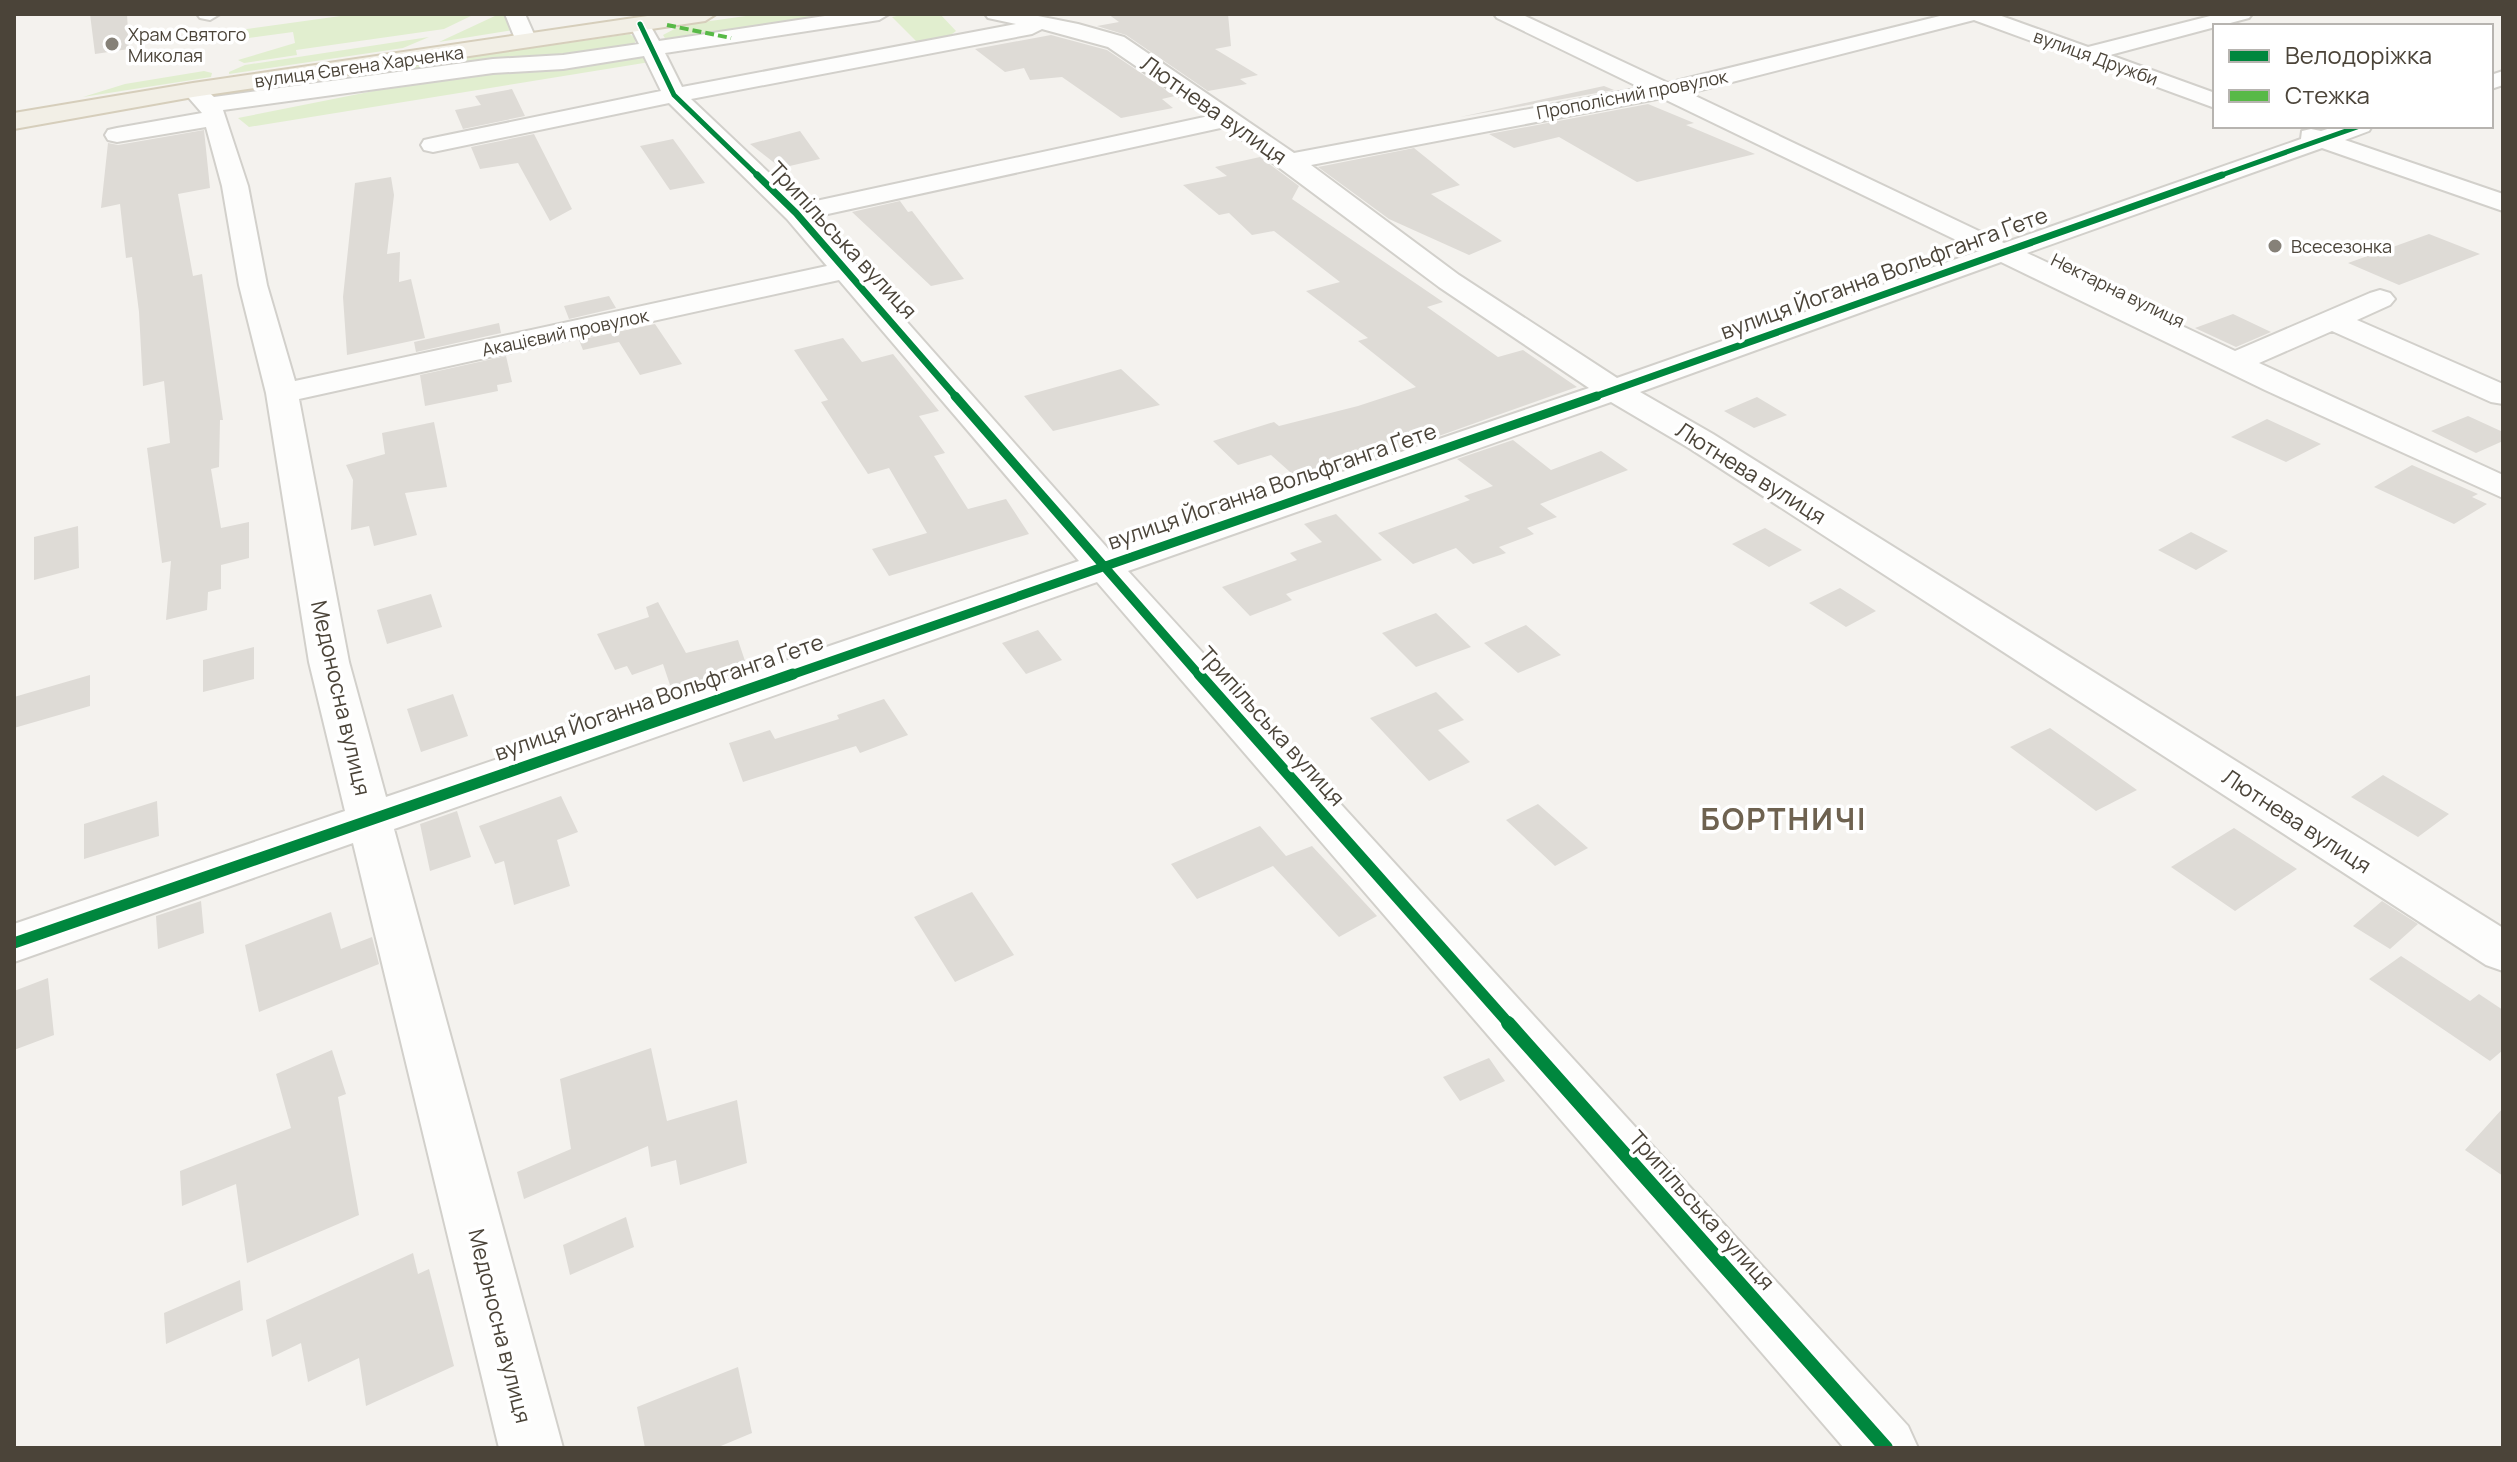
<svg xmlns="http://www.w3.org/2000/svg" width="2517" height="1462" viewBox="0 0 2517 1462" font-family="Manrope,sans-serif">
<rect width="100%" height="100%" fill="#f4f2ee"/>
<path fill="#e1eecf" d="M355,14H475L444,29L296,50L297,55L244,63L238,60L295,43L293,32L210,43V34Z
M760,14H859L684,41L666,40L663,35L682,25Z
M906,14H940L956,31L948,37L918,43L892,17Z
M497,15L510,17L513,30L439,42Z
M630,34L636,39L634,45L622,50L373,81L420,64Z
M429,37L403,48L229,74V72L245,65Z
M645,55L650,62L249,127L238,118L429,80Z
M204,71L212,73L211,77L83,97L125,84Z"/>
<path fill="#dedbd6" d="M90,14H127L129,49L95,54Z
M1108,14H1228L1231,46L1215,49L1258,75L1240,79L1247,84L1208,91L1126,35L1097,26L1119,22Z
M1051,35L1107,50L1175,96L1162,99L1173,108L1121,118L1062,77L1030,80L1024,68L1005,72L975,49Z
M1604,86L1614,90L1460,117Z
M512,89L525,116L463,129L455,110L481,105L475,96Z
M1648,104L1694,123L1686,125L1755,154L1637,182L1559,137L1514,148L1489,134Z
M204,130L210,188L178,194L193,276L202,274L223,420H220L219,467L211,469L221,528L249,522V558L221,565V589L208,592L207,610L166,620L171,561L162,563L147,448L170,443L164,381L143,386L139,312L132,257L126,258L120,204L101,208L108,143L118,145Z
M800,131L820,159L781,168L750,144Z
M534,134L572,209L550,221L518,163L480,169L471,147Z
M673,139L705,183L670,190L640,146Z
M1414,148L1460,185L1431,194L1502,241L1469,255L1389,219L1318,167Z
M1260,157L1299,186L1292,199L1443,302L1427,307L1498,357L1523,350L1577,387L1405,448L1299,480L1271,455L1238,465L1213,441L1274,422L1279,426L1358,406L1416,387L1358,341L1368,338L1306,291L1340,282L1274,231L1252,235L1229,213L1219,215L1183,185L1227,176L1215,167Z
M391,177L394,195L387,254L400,252L399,282L411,279L425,338L347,355L343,297L355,183Z
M900,201L908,212L912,211L964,279L931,286L852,212Z
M2429,234L2480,254L2399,285L2348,263Z
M609,296L616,308L569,319L564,306Z
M2233,314L2271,332L2236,347L2195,328Z
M499,323L501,333L416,352L414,342Z
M655,324L682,364L640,375L619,342L583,350L579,340Z
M843,338L862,362L893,354L939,411L919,416L945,453L934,456L968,509L1006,499L1029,534L889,576L872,549L927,533L889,468L868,474L821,402L828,400L794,350Z
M506,356L512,382L497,385L498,391L425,406L420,375Z
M1121,369L1160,405L1053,431L1024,396Z
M1757,397L1787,415L1754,428L1724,411Z
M2468,416L2503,432V441L2476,453L2431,431Z
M2267,419L2321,444L2286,462L2231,437Z
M434,422L447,487L405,493L417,535L374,546L369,526L351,530L353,480L346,465L385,454L382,433Z
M1513,440L1551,470L1601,451L1628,470L1540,504L1557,517L1527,528L1534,534L1499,547L1506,553L1473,564L1456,548L1413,564L1378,533L1470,500L1464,496L1493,486L1457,459Z
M2412,465L2478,494L2472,497L2487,504L2454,524L2374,487Z
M1336,514L1382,560L1286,594L1292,600L1250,616L1222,587L1297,560L1290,553L1322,542L1304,524Z
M78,526L79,568L34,580V537Z
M1765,528L1802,550L1769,567L1732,544Z
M2191,532L2228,551L2196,570L2158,550Z
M1840,588L1876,611L1846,627L1809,603Z
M431,594L442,627L387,644L377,610Z
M658,602L686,653L738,640L748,670L672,691L663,664L632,675L627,666L615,670L597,634L649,617L646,607Z
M1436,613L1471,647L1416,667L1382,633Z
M1526,625L1561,655L1518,673L1484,643Z
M1038,630L1062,660L1026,674L1002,643Z
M254,647V679L203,692V660Z
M90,675V706L14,728V697Z
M1436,692L1464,720L1438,730L1470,762L1429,781L1370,718Z
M453,694L468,736L421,752L407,709Z
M884,699L908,735L860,753L856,746L743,782L729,743L770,730L775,739L839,719L837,715Z
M2050,728L2137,790L2096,811L2010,747Z
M2383,775L2449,814L2418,837L2351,797Z
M561,796L578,832L557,840L570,886L514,905L504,861L495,864L479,826Z
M157,801L159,836L84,859V824Z
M1538,804L1588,848L1555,866L1506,820Z
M457,811L471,857L430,871L420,824Z
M1260,826L1286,856L1312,846L1377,916L1339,937L1273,866L1197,899L1171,864Z
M2234,828L2297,869L2235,911L2171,867Z
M972,892L1014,955L955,982L914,917Z
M201,901L204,933L158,949L156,916Z
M2382,901L2418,924L2390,949L2353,926Z
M331,912L341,949L372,937L379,964L259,1012L245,945Z
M2401,956L2470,1001L2479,994L2503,1010V1050L2490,1061L2369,979Z
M48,978L54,1035L14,1050V991Z
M651,1048L667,1121L737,1100L747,1163L680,1185L676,1160L651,1167L648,1146L524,1199L517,1172L571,1149L560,1079Z
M332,1050L346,1094L338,1097L359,1215L247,1263L236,1184L182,1206L180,1171L291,1128L276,1074Z
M1489,1058L1505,1081L1460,1101L1443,1077Z
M2503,1108V1176L2465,1150Z
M626,1217L634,1247L570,1275L563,1245Z
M413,1253L418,1274L429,1269L454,1366L366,1406L359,1358L308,1382L301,1343L272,1357L266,1320Z
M240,1280L243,1310L166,1344L164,1313Z
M738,1367L752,1433L716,1448H645L637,1407Z"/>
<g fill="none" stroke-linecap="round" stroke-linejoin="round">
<defs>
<path id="minor" d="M197,14H220L210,20L200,18Z
M505,14H525L537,41L534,46H518Z
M838,14H889L879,20L665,53L682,87L1016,24L988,18L985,14H1028L1078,24L1124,37L1294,153L1641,88L1497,18L1494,14H1521L1668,83L1948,14H1996L2088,47L2218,14H2252L2249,18L2110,55L2215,93V108L1974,20L1689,93L2004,243L2301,139L2302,131L2311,129L2321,131L2337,126H2372L2369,131L2345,140L2503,194V211L2322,148L2027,253L2235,351L2370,293L2380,290L2390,293L2395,299L2390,305L2357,320L2503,384V404L2491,402L2332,331L2259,363L2503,475V498L2265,390L2001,262L1640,392L1713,434L2503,928V971L2486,965L1689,448L1611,402L1128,571L1908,1426L1918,1448H1844L1097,582L394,829L563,1448H499L353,843L14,962V924L345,811L309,662L266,393L239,285L222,186L206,127L117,142L108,140L105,135L108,130L117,128L202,113L182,90L185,85C199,82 204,88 214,97L493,59L563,55L639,44L629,24L640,18L647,20L659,41ZM1042,29L1108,47L1209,116L802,204L691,99L1032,34ZM644,56L661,91L433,138L424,140L421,145L424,150L433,152L669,103L787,219L827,266L295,381L267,285L248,186L223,110L493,73L563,69ZM1662,98L1979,251L1617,378L1459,275L1311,165ZM1225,127L1439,287L1589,388L1110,551L814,217ZM839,280L1079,561L386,797L349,662L299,399Z
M2503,71V85L2491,89V75Z"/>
<path id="major" d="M661,14H716L705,21L193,97L14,129V113L193,83Z"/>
</defs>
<use href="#minor" stroke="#d2d0cb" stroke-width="4"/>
<use href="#major" stroke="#d6cebb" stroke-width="4"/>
<use href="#minor" fill="#fdfdfc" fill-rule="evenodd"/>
<use href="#major" fill="#f2efe6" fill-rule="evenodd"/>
<path stroke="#58b947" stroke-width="4" stroke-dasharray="9 4" stroke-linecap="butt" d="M667,25L731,38"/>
<defs>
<path id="cycleway-far4" d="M640,24L674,95L759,177
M2216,177L2360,126"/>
<path id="cycleway-far3" d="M757,175L796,213L957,398
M1591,398L2222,175"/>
<path id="cycleway-far2" d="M955,396L1200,676
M788,676L1597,396"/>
<path id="cycleway-far1" d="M1199,674L1510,1025
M14,943L793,674"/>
<path id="cycleway" d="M1508,1023L1886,1448"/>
</defs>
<use href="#cycleway-far4" stroke="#fff" stroke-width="8"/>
<use href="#cycleway-far3" stroke="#fff" stroke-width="10"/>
<use href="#cycleway-far2" stroke="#fff" stroke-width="13"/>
<use href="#cycleway-far1" stroke="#fff" stroke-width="16"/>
<use href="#cycleway" stroke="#fff" stroke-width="19"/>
<use href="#cycleway-far4" stroke="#00873e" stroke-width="5"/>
<use href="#cycleway-far3" stroke="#00873e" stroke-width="7"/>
<use href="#cycleway-far2" stroke="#00873e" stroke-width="9"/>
<use href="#cycleway-far1" stroke="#00873e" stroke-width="11"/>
<use href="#cycleway" stroke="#00873e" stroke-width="14"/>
</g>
<g fill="#868178" stroke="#fff" stroke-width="3">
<circle cx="112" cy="44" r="8"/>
<circle cx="2275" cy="246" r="8"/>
</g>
<g text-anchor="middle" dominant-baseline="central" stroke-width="7" stroke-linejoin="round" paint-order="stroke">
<g font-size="18" fill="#4b4439" stroke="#fff" text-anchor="start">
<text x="128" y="34">Храм Святого<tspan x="128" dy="21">Миколая</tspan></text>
<text x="2291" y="246">Всесезонка</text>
</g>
<g font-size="18" fill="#4b4439" stroke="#fff">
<text transform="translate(2096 57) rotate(20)">вулиця Дружби</text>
<text transform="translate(359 66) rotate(-8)">вулиця Євгена Харченка</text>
<text transform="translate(1632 94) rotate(-11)">Прополісний провулок</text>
<text transform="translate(2118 290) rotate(26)">Нектарна вулиця</text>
<text transform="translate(565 332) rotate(-12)">Акацієвий провулок</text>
</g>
<g font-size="22" fill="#4b4439" stroke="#fff">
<text transform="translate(1214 110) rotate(35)">Лютнева вулиця</text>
<text transform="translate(843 240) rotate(47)">Трипільська вулиця</text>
<text transform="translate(1884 273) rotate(-20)">вулиця Йоганна Вольфганга Ґете</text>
<text transform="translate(1751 473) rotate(32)">Лютнева вулиця</text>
<text transform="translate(1272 486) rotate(-19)">вулиця Йоганна Вольфганга Ґете</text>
<text transform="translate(659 697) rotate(-19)">вулиця Йоганна Вольфганга Ґете</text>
<text transform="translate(341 698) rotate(77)">Медоносна вулиця</text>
<text transform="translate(1272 726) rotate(48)">Трипільська вулиця</text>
<text transform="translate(2297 821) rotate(33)">Лютнева вулиця</text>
<text transform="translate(1702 1210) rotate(48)">Трипільська вулиця</text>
<text transform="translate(500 1326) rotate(76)">Медоносна вулиця</text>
</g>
<g font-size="30" font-weight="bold" letter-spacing="2" fill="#6e6250" stroke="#fff">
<text x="1784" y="818">БОРТНИЧІ</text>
</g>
</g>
<rect width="2517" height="1462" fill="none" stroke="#4b4439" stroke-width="32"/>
<rect x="2213" y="24" width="280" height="104" fill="#ffffff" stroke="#b7b4b0" stroke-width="2"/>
<rect x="2229" y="50" width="40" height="12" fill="#00873e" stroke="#b7b4b0" stroke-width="2"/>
<text x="2285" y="64" font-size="24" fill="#4b4439">Велодоріжка</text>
<rect x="2229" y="90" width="40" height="12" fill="#58b947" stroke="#b7b4b0" stroke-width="2"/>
<text x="2285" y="104" font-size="24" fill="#4b4439">Стежка</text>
</svg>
